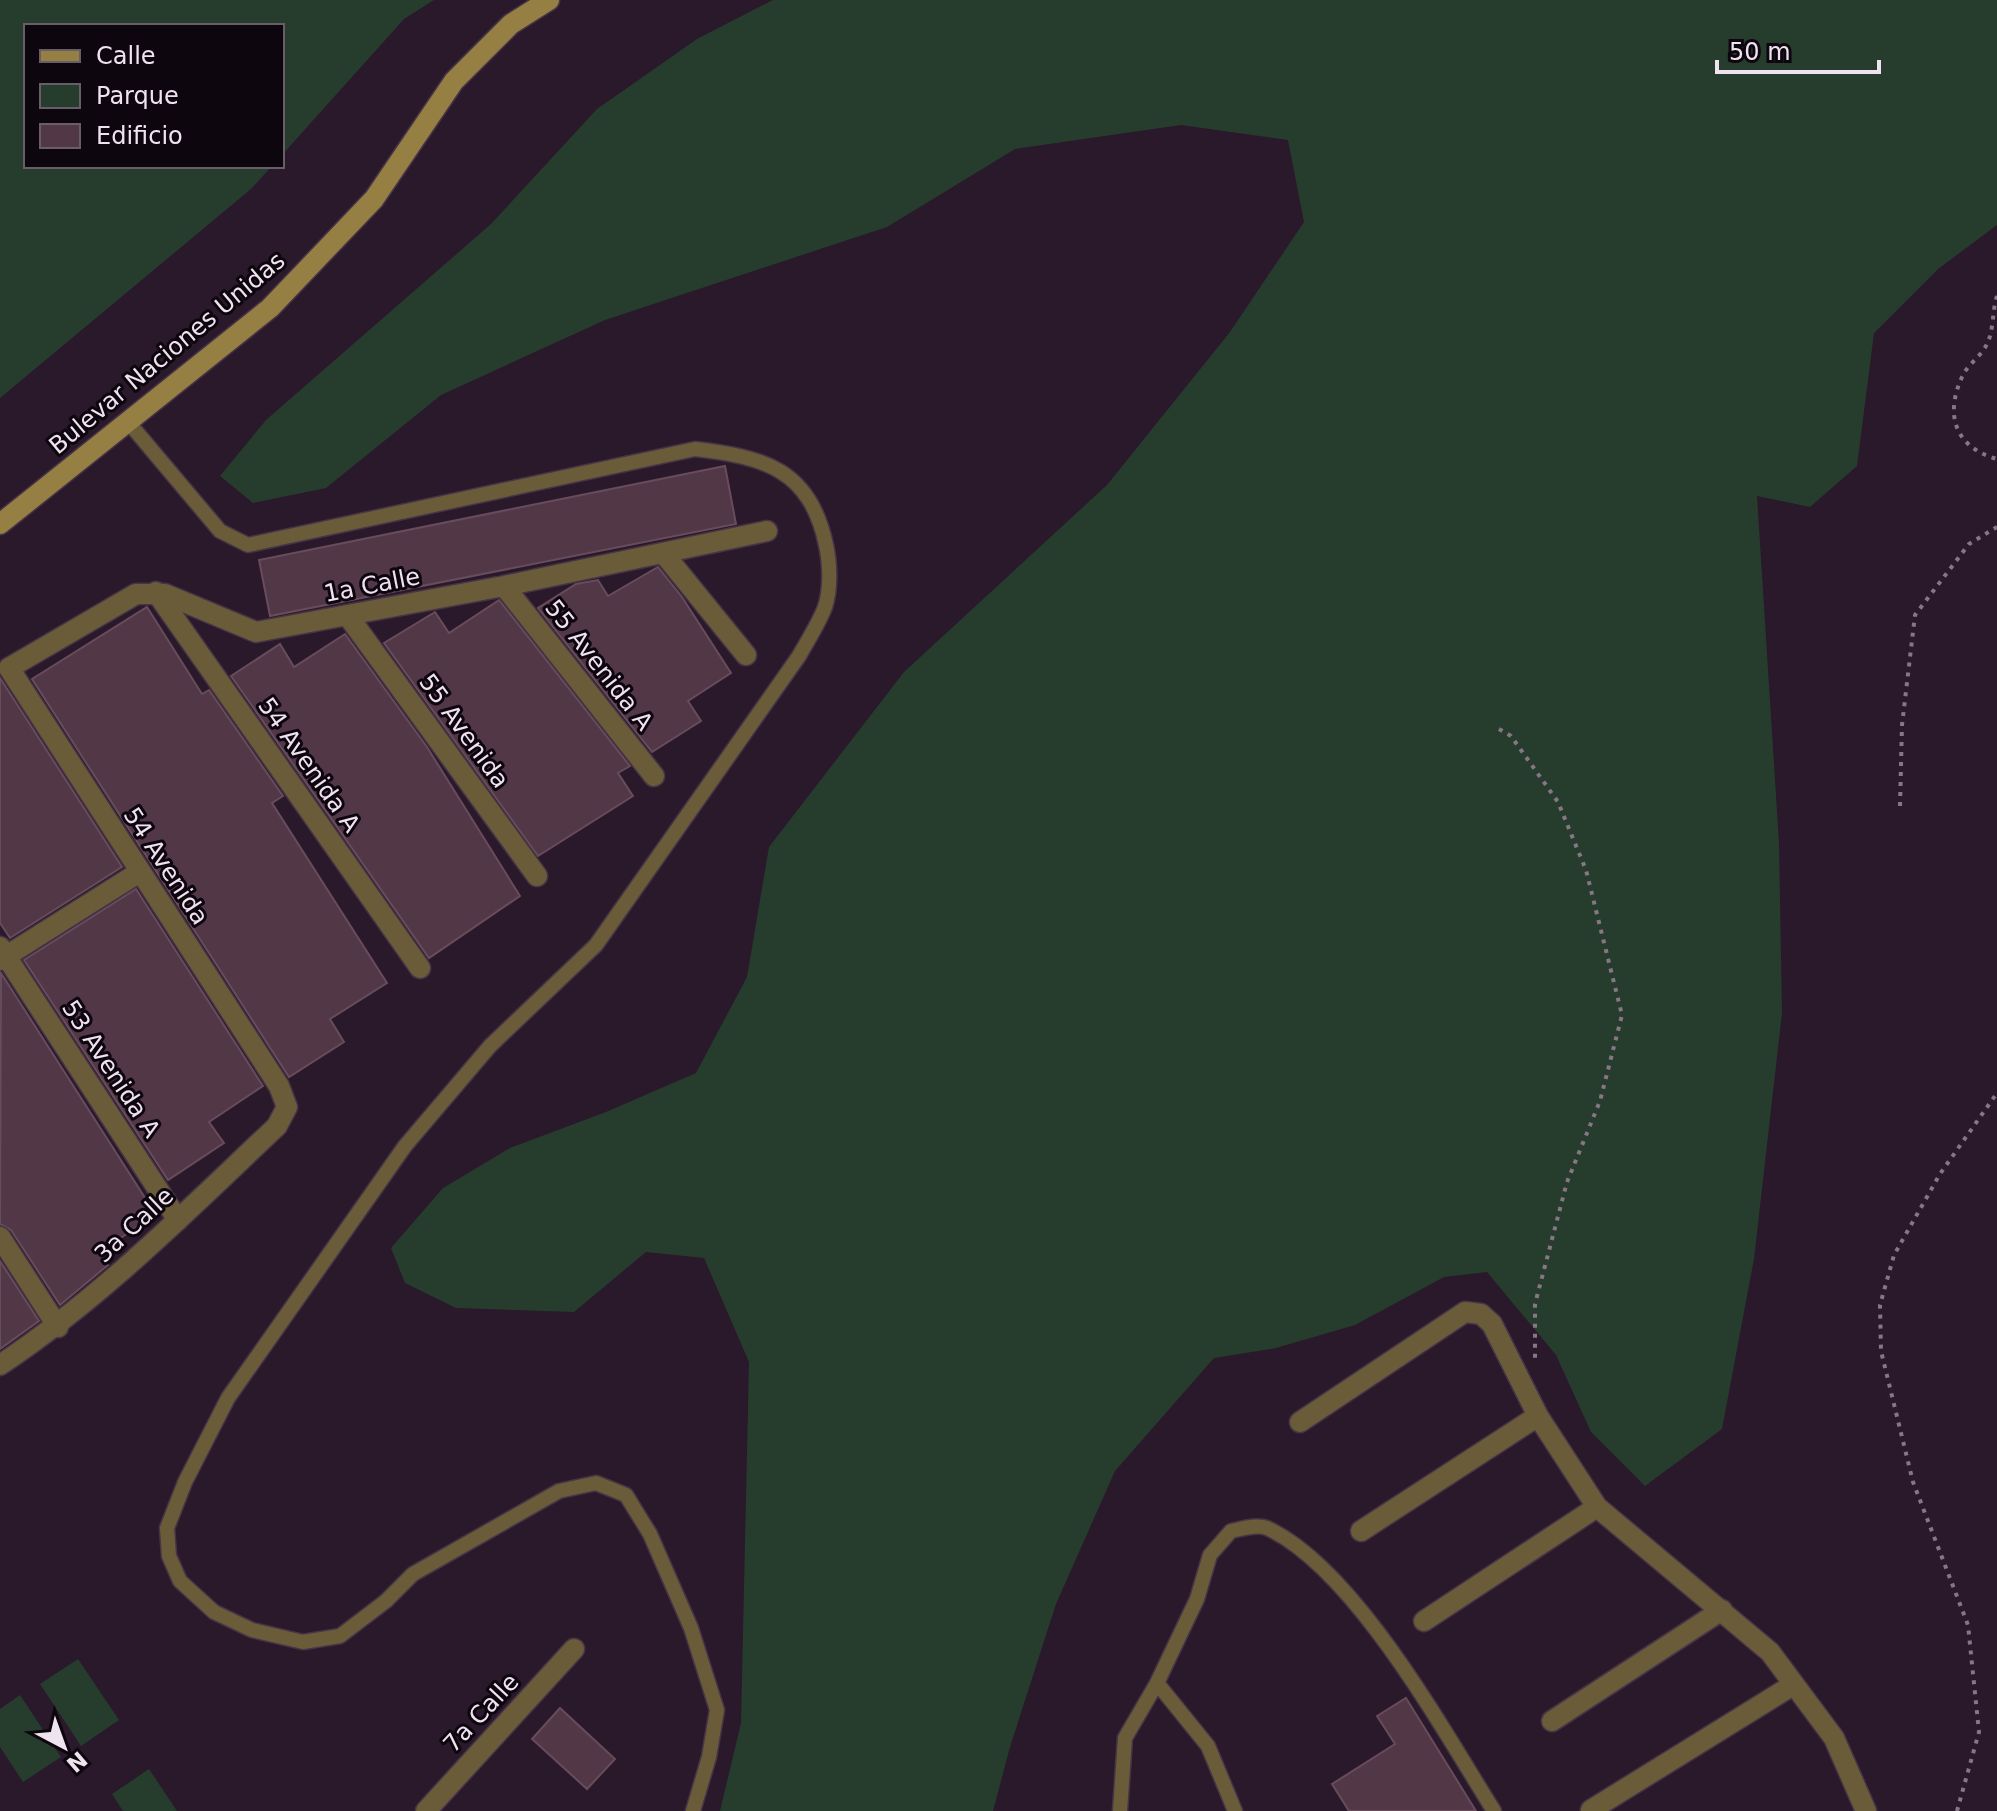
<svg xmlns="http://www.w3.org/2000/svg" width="1997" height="1811" viewBox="0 0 1997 1811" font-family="'DejaVu Sans',sans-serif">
<rect width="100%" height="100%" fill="#2a182b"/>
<path fill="#263d2e" d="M0,0H434L404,19L282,155V26H26V166H272L251,189L0,398Z
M773,0H1997V225L1938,269L1874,333L1857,466L1810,507L1757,496L1779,843L1782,1013L1754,1259L1722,1429L1645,1486L1591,1432L1556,1355L1487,1272L1444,1277L1355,1325L1276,1348L1214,1358L1115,1471L1056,1604L1010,1747L993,1811H720L741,1723L749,1362L704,1258L646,1252L574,1312L456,1308L405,1283L391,1248L443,1188L510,1148L606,1112L696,1073L747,977L769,847L904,672L1107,485L1230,332L1304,222L1288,140L1181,125L1015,149L887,227L605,320L441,395L326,488L253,503L220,476L266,420L491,224L597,109L697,39Z
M78,1659L119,1720L81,1746L40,1684Z
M20,1695L61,1757L23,1782L0,1747V1709Z
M149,1769L177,1811H123L112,1794Z"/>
<path fill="#523847" stroke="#684c5b" stroke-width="2" d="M725,466L736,524L270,616L259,560Z
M658,567L682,597L731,673L688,701L701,721L652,752L538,608L576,584L598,580L608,596Z
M499,600L630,766L618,773L633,796L538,856L384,643L435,612L449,633Z
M147,607L202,694L209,690L283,796L272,803L387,983L330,1019L344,1042L289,1077L32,679Z
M345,634L427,747L520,896L429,958L231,676L280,644L294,667Z
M0,678L122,867L10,938L0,923Z
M136,889L263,1086L209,1122L224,1143L168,1180L24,960Z
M1,973L156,1215L99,1252L108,1265L60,1305L11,1230L0,1224Z
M0,1261L39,1321L0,1349Z
M1406,1698L1476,1811H1349L1332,1784L1395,1744L1377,1716Z
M560,1708L615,1759L587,1789L532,1739Z"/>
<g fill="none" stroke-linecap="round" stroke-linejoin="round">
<defs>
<path id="lane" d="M129,423L220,531L248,545L695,449C764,457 810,469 826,545C830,563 831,589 825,607C819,623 808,640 799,656L596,945L490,1046L405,1146L228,1398L185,1482L167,1528L169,1556L180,1581L214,1612L252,1630L303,1642L340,1636L386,1601L413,1574L559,1491L596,1483L626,1495L650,1534L691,1628L717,1710L709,1757L693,1811
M1157,1683L1208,1746L1235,1811
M1120,1811L1125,1738L1157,1683L1197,1599L1210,1555L1231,1531C1241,1529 1257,1524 1267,1528C1354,1568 1443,1730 1494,1811"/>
<path id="street" d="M664,554L746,655
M504,586L654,776
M156,592L420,968
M348,616L537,876
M0,947L178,1220
M0,960L138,873
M0,1237L58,1327
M0,1365C102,1297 188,1210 277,1126L287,1107L279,1086L9,668L136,594H165L256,632L504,586L767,531
M1300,1422L1465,1312L1481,1314L1492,1324L1538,1416L1597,1507L1770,1652L1834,1738L1866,1811
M1361,1531L1538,1416
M1424,1621L1597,1507
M1552,1721L1722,1610
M1591,1810L1793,1685
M426,1811L574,1649"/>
<path id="secondary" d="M0,524L270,308L374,199L454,81L511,24L549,0"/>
</defs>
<use href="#lane" stroke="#463447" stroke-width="17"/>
<use href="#street" stroke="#463447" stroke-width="23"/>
<use href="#secondary" stroke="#463447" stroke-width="23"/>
<path stroke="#867686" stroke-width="4" stroke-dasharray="4 6" stroke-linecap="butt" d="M1997,296C1992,311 1994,330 1987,344C1982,355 1970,363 1964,373C1944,412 1953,447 1997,459
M1499,729L1511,736L1558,802L1586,870L1622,1015L1600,1101L1567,1182L1535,1304V1362
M1900,806L1902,725L1915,615L1969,544L1997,527
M1957,1811L1979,1732L1968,1625L1913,1482L1881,1351L1880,1305L1894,1255L1940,1174L1997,1093"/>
<use href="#lane" stroke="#6a5c38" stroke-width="14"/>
<use href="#street" stroke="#6a5c38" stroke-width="20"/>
<use href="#secondary" stroke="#957f42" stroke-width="20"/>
</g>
<g text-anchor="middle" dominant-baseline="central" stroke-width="6" stroke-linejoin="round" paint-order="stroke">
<g font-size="24" fill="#f0e3f0" stroke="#0e060e">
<text transform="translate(167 353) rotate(-40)">Bulevar Naciones Unidas</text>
<text transform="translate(372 585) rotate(-11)">1a Calle</text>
<text transform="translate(599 665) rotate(52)">55 Avenida A</text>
<text transform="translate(464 731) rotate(54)">55 Avenida</text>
<text transform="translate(309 765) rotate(55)">54 Avenida A</text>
<text transform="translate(166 866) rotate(57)">54 Avenida</text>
<text transform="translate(111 1069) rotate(57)">53 Avenida A</text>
<text transform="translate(134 1225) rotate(-43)">3a Calle</text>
<text transform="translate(481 1713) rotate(-47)">7a Calle</text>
</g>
</g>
<rect x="24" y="24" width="260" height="144" fill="#0e060e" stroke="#685e68" stroke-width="2"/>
<rect x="40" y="50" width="40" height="12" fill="#957f42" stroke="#685e68" stroke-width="2"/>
<text x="96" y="64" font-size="24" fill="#f0e3f0">Calle</text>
<rect x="40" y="84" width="40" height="24" fill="#263d2e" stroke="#685e68" stroke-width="2"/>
<text x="96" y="104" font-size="24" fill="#f0e3f0">Parque</text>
<rect x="40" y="124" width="40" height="24" fill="#523847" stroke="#685e68" stroke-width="2"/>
<text x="96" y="144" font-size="24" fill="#f0e3f0">Edificio</text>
<g transform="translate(64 1747) rotate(139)" stroke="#0e060e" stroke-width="6" paint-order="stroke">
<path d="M0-6L14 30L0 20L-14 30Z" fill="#f0e3f0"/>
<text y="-12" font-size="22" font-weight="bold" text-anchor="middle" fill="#f0e3f0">N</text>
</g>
<path d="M1717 60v12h162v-12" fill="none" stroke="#f0e3f0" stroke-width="4"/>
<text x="1729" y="60" font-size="24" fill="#f0e3f0" stroke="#0e060e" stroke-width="6" paint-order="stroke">50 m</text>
</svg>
